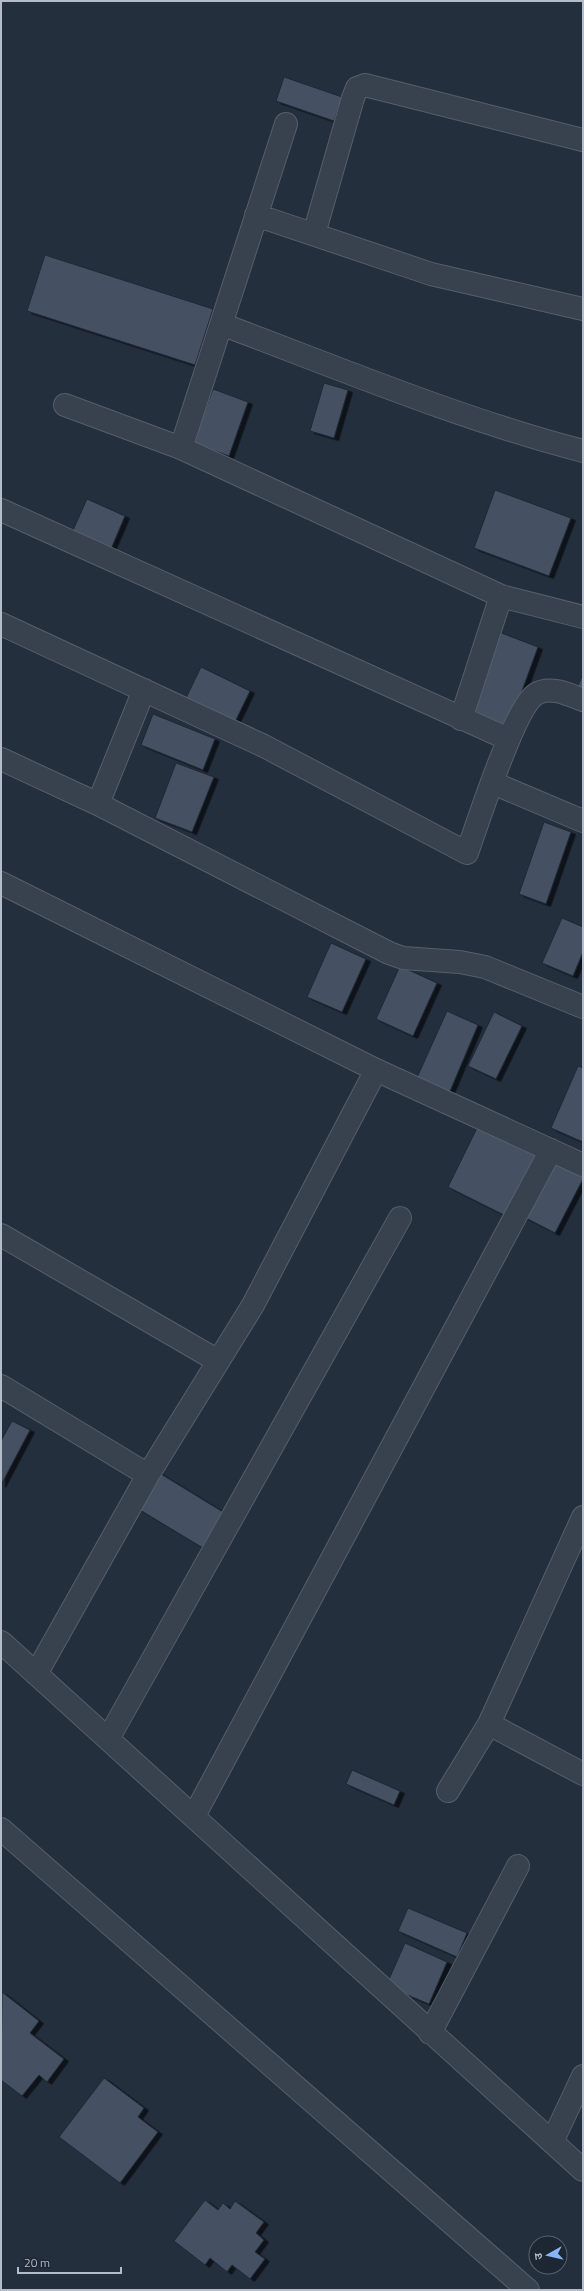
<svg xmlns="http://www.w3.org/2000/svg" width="584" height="2291" viewBox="0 0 584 2291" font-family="'Titillium Web','Noto Sans Devanagari',sans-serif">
<defs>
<filter id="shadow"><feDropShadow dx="4.5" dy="2.5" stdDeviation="0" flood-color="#0009"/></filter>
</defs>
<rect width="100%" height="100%" fill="#242f3e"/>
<path fill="#455162" stroke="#1f2835" filter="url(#shadow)" d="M284,77L342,97L334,121L276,101Z
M45,255L213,309L195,365L27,311Z
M324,383L348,390L334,438L310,431Z
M213,389L248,402L229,456L193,443Z
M495,490L571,518L549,576L474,548Z
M87,499L125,516L108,556L69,539Z
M499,632L538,647L508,729L469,714Z
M201,667L250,691L233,726L184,702Z
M583,674V697L575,693Z
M153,714L215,739L203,770L141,745Z
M176,763L214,777L192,832L155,818Z
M544,822L571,832L546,904L519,894Z
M562,918L583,927V952L573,976L542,963Z
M331,943L366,959L342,1012L307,997Z
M400,966L437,983L413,1036L376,1019Z
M447,1011L478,1025L448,1096L415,1082Z
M494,1012L522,1026L496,1079L468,1066Z
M578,1066L583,1068V1142L551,1128Z
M479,1124L543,1155L512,1219L448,1187Z
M553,1158L583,1174V1179L555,1233L522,1216Z
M12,1421L30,1430L1,1485V1441Z
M156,1471L223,1512L203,1548L135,1507Z
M352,1770L400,1791L394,1805L346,1784Z
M408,1908L467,1933L457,1957L398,1931Z
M405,1943L447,1962L429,2004L386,1986Z
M2,1992L39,2021L30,2033L64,2059L47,2082L39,2075L22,2096L1,2080Z
M104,2078L144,2108L138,2117L158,2132L120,2183L59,2137Z
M205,2200L218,2210L223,2203L230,2209L235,2201L264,2222L256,2233L264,2240L255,2252L265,2259L250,2279L232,2265L227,2272L210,2258L205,2265L174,2241Z"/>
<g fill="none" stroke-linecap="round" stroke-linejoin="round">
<defs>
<path id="minor" d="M256,215L431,274L583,309
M314,234L353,98L357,88L365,85L583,140
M221,324C341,369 460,419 583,451
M65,405L181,448L501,596L583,617
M181,448L286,124
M1,510L508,739
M1,624L264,746L467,853C477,825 515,706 536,694C550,685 570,695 583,700
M461,719L501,596
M1,759L98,804L389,953L403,958L460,962L485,967L583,1007
M493,783L583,821
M98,804L144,690
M1,883L376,1070L583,1165
M1,1235L218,1361
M1,1386L148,1475
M1,1642L583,2170
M36,1674L148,1475L253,1305L376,1070
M489,1724L583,1774
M108,1739L400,1218
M448,1791L489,1724L583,1517
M194,1816L551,1150
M1,1829L528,2290
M430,2033L518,1866
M552,2142L583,2076"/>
</defs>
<use href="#minor" stroke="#565f6c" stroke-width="24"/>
<use href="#minor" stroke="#38414e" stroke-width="22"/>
</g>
<rect width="584" height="2291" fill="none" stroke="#b4bcc9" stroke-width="4"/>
<g transform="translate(548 2255) rotate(262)"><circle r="19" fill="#1d2633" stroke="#59626f"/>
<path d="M0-3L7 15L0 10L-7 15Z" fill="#8ab4f8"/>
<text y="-6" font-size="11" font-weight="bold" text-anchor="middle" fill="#b4bcc9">उ</text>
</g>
<path d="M18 2267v6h103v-6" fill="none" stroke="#b4bcc9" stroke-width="2"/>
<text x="24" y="2267" font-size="12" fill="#b4bcc9" stroke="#1d2633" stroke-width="3" paint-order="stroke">20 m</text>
</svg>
